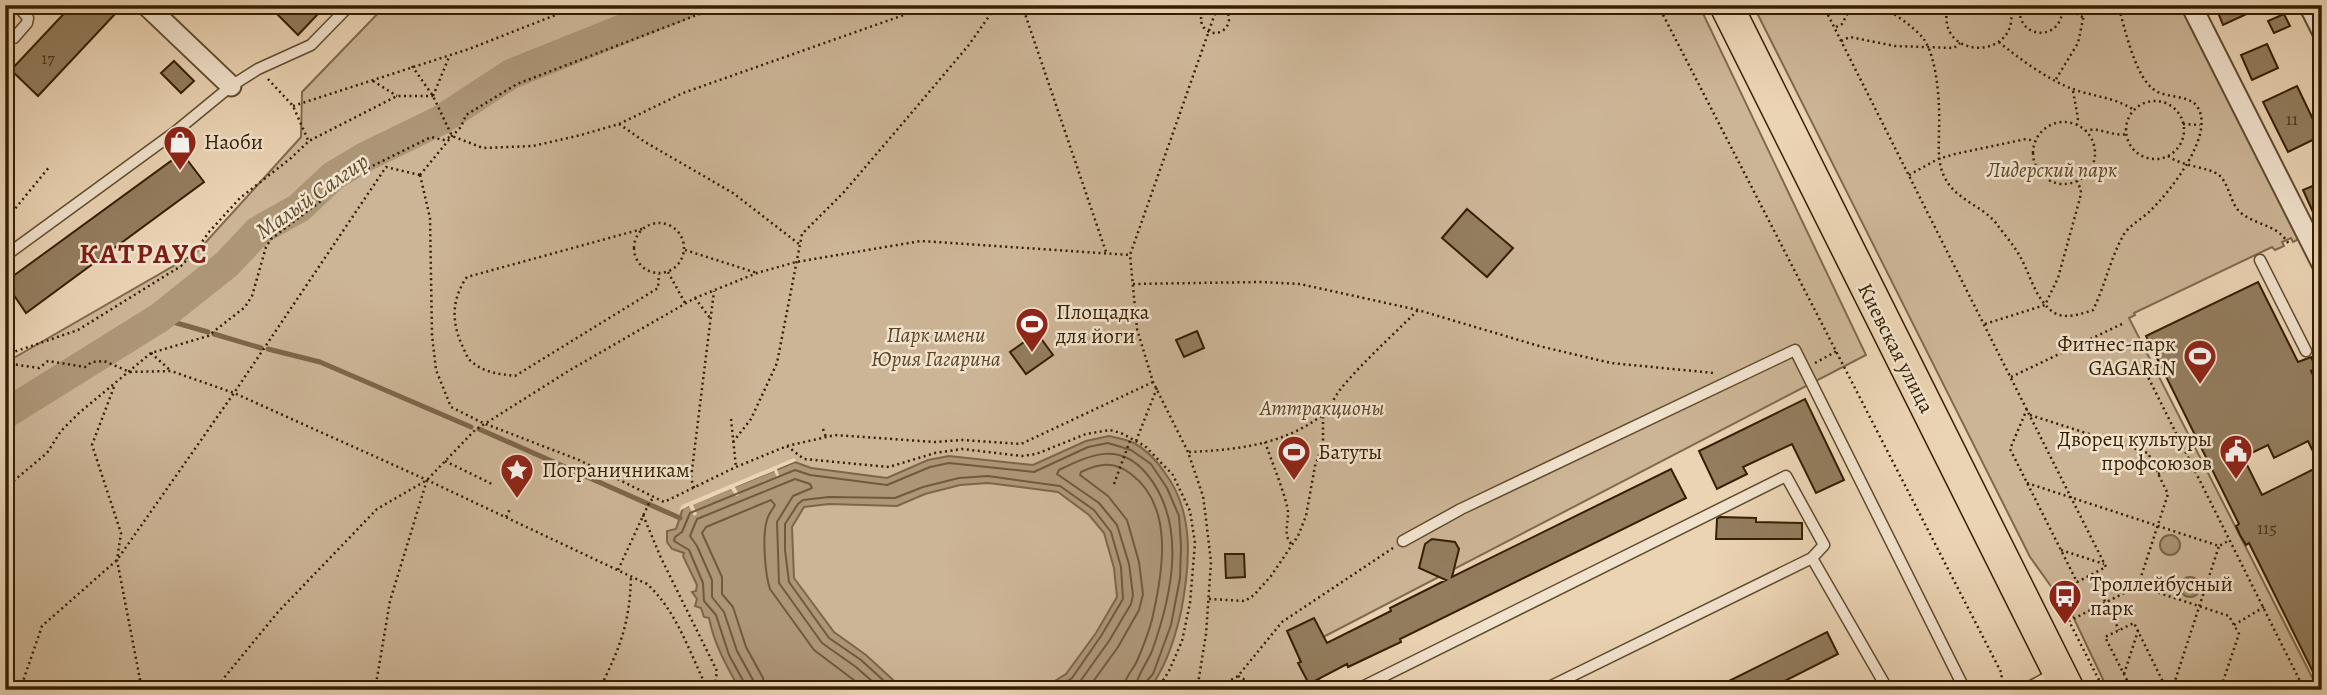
<svg xmlns="http://www.w3.org/2000/svg" width="2327" height="695" viewBox="0 0 2327 695" font-family="Alegreya,serif">
<rect width="100%" height="100%" fill="#ebd4b4"/>
<filter id="stains"><feTurbulence type="fractalNoise" baseFrequency=".00286" numOctaves="4"/><feColorMatrix values="0 0 0 0 .2 0 0 0 0 .09 0 0 0 0 .02 0 0 0 .5 -.17"/></filter>
<radialGradient id="worn" r=".72"><stop offset=".6" stop-color="#630" stop-opacity="0"/><stop offset="1" stop-color="#630" stop-opacity=".3"/></radialGradient>
<path fill="#ccb596" stroke="#806a4c" stroke-width="2" d="M386,5H1699L1866,355L1304,647L1324,690H5V363L196,253L301,137L302,92Z
M1753,5H2183L2299,239L2293,242L2291,238L2282,242L2284,246L2275,250L2272,247L2134,313L2135,315L2129,318L2314,681L2296,690H2108L2059,587L2053,589L2030,557Z"/>
<path fill="#ad9677" stroke="#7d6648" stroke-width="2" d="M1109,436C1117,438 1127,440 1134,443C1147,450 1157,461 1165,473C1195,513 1190,565 1181,612C1175,638 1166,669 1148,690H1040L1066,674L1096,633L1117,597L1114,568L1104,533L1089,515L1058,492L988,483L960,485L925,494L897,506L829,504L804,507L792,527L794,578L834,632L866,655L904,690H740C727,667 714,644 709,618L704,617L701,608L695,606L697,599L692,592L696,591L697,585L683,556L684,553L672,549L667,542V531L676,529L683,508L795,462L811,468L887,478L928,460L949,456L1033,465L1086,441Z
M2160 545a10 10 0 1 1 20 0a10 10 0 1 1-20 0Z
M2180 587a10 10 0 1 1 20 0a10 10 0 1 1-20 0Z"/>
<path fill="#ebd4b4" d="M794,458L796,461L777,469L779,476L777,477L774,471L735,487L739,495L736,496L731,489L693,505L697,514L694,516L689,506L679,511L682,505Z"/>
<g fill="none" stroke-linecap="round" stroke-linejoin="round">
<path stroke="#705a3c" stroke-width="2" d="M746,690L745,684L729,655L716,615L704,601L703,583L689,550L674,541L675,537L682,532L690,513L795,470L810,475L887,485L930,467L949,463L1034,472L1088,447L1108,443L1131,450L1151,464L1167,488L1179,516L1181,546L1180,578L1171,625L1153,674L1144,684L1143,690
M754,690L753,680L737,651L724,612L712,597V580L697,546L690,536L697,519L795,479L810,484L812,488L793,496L777,522L779,583L822,643L856,667L882,690
M765,690L763,678L746,647L733,607L722,594V577L702,533L706,527L771,500L775,505C772,510 768,515 767,520C762,535 765,574 770,589L814,650L867,690
M894,690L861,660L829,638L789,582L785,550V524L798,504L803,500L829,497L895,498L923,487L959,478L988,476L1060,486L1094,510L1111,532L1121,567L1123,599L1101,636L1072,678L1054,690
M1070,690L1079,683L1109,641L1131,604L1133,595L1129,564L1117,525L1099,503L1057,474L1059,470C1090,455 1119,441 1146,473C1188,523 1172,595 1152,651C1147,663 1135,679 1135,690
M1087,690L1118,647L1139,610L1143,594L1139,562L1127,520L1108,496L1080,475L1081,472C1100,463 1114,461 1131,474C1174,506 1163,571 1153,615C1150,630 1143,647 1137,661C1132,672 1124,677 1124,690"/>
<path stroke="#7d6648" stroke-width="5" d="M159,318L208,332
M214,334L261,348
M268,349L320,362L471,427
M479,429L680,518"/>
<path stroke="#ad9677" stroke-width="30" d="M5,414L159,318L227,264L258,231L299,208L333,176L363,158L441,120L511,74L683,5"/>
</g>
<path fill="#937d5e" stroke="#341f01" stroke-width="2" fill-rule="evenodd" d="M72,5H106L115,14L38,96L11,70Z
M286,5H309L318,14L298,35L277,14Z
M2215,5H2266L2223,25Z
M2284,14L2290,26L2274,33L2268,21Z
M2267,44L2278,68L2252,80L2241,55Z
M174,61L194,81L181,93L161,73Z
M2297,86L2321,136L2288,152L2263,102Z
M182,153L204,182L26,313L5,282Z
M2322,182V232L2303,190Z
M1467,209L1513,248L1487,277L1442,238Z
M2258,282L2298,362L2311,357L2316,368L2311,371L2322,393V690L2249,543L2246,545L2240,535L2236,526L2239,524L2146,336ZM2308,441L2320,466L2262,495L2243,457L2268,445L2274,458Z
M1197,331L1204,348L1184,357L1176,340Z
M1037,333L1053,355L1026,374L1010,352Z
M1805,399L1844,480L1816,493L1792,444L1743,467L1747,474L1717,489L1699,451Z
M1671,469L1686,498L1400,639L1401,642L1348,667L1347,664L1309,684L1298,663L1301,662L1287,631L1314,618L1327,643L1391,611L1390,608L1446,580L1419,568L1425,544L1432,539L1455,542L1459,549L1452,577Z
M1720,517L1756,518V522L1802,523V539H1716L1717,519Z
M1225,554H1244L1245,577L1226,578Z
M1827,632L1838,654L1767,690H1711Z"/>
<g fill="none" stroke-linecap="round" stroke-linejoin="round">
<defs>
<path id="service" d="M14,38L27,23L28,18L17,5
M5,256L175,132L231,86L258,69L311,45L350,5
M2260,260L2306,351
M1403,541L1461,509L1795,350L1965,690
M1356,690L1786,476L1824,545L1812,558
M1543,690L1812,558L1888,690
M2024,690L2055,673"/>
<path id="minor" d="M146,5L231,86
M2191,5L2322,264
M2309,5L2322,31"/>
<path id="primary" d="M1726,5L2068,690"/>
</defs>
<use href="#service" stroke="#624c2e" stroke-width="13"/>
<use href="#minor" stroke="#624c2e" stroke-width="23"/>
<use href="#primary" stroke="#341f01" stroke-width="35"/>
<path stroke="#341f01" stroke-width="2.5" stroke-dasharray="2 3.5" stroke-linecap="butt" d="M1022,5L1106,252
M1157,5L1202,14
M1658,5L2002,674L1999,690
M1823,5L2106,567L2077,582L2010,449L2027,409
M1881,5C1895,15 1912,25 1923,38C1938,58 1940,107 1939,131C1939,147 1937,163 1945,178C1956,200 1981,205 1996,223C2003,233 2012,243 2018,253C2030,272 2034,298 2053,312C2065,320 2081,314 2093,310C2105,286 2110,259 2123,236C2128,226 2142,219 2150,211C2169,193 2218,132 2196,105C2187,95 2168,98 2156,91C2135,79 2125,28 2118,5
M1948,5C1933,62 2024,62 2010,5
M2020,5C2015,42 2066,42 2062,5
M2062,5L2084,18
M1201 19a14 14 0 1 1 28 0a14 14 0 1 1-28 0Z
M1836,27L1842,24L1852,5
M1841,41L1850,37L1895,46L1954,48L1960,43
M1999,42C2018,58 2050,81 2073,89C2094,97 2115,97 2134,110
M412,66L433,96L452,136L483,148L533,146L581,135L619,124L683,93L932,5
M268,79L293,106L308,140
M2056,79L2078,43L2086,5
M373,81L397,96
M2073,91L2078,118L2077,125
M433,96L449,57
M2126 130a29 29 0 1 1 58 0a29 29 0 1 1-58 0Z
M293,106L469,49L581,5
M2033 153a31 31 0 1 1 62 0a31 31 0 1 1-62 0Z
M619,124L645,142L733,193L799,244
M2183,124L2200,125
M2085,131C2099,126 2112,137 2126,134
M2168,156C2183,167 2209,167 2219,175C2230,185 2230,204 2241,213C2259,227 2277,223 2290,246
M420,175L430,218L432,335L436,370L451,407L483,423L579,460L664,502L736,467L787,446L835,435L935,442L962,440L1021,444L1153,382
M420,175L452,136L461,127L466,115L517,84L723,5
M1909,175L1938,159L1955,154L2026,139L2035,141
M5,221L50,166
M634 248a25 25 0 1 1 50 0a25 25 0 1 1-50 0Z
M642,229L467,277C452,298 451,321 462,345C465,351 467,359 473,363C486,373 499,374 515,376L658,288L659,274
M685,250L757,273
M668,272L685,303
M1133,284L1260,282L1300,284L1418,310L1539,346L1611,363L1714,373
M695,298L710,318
M1985,324L2045,305L2058,278L2080,198L2081,190L2077,181
M151,353L171,371
M5,355L78,330L181,266L197,249L209,232L240,198L291,158L309,141L397,96H433
M5,363L39,368L48,361L85,367L92,362L104,361L130,372L171,371L234,393L427,480L647,584C677,611 690,654 708,690
M1815,363L1837,351
M2146,373L2303,687L2322,679
M2011,377L2122,324
M114,387L92,445L121,533L117,560L142,690
M2030,415L2148,453L2168,494L2138,586
M731,419L736,467
M823,429L826,437
M1136,441L1157,388
M733,442L751,419L777,363L802,234L844,192L908,117L968,46L997,5
M1265,442C1270,457 1288,501 1288,513C1288,526 1283,535 1292,545
M787,446L804,459L889,467L935,453L962,449L1022,456L1036,454L1086,434L1110,430L1121,433L1145,446L1173,475L1190,511L1195,543L1190,603L1182,641L1169,671L1157,690
M1189,452C1235,450 1283,445 1321,416C1330,409 1335,395 1343,386C1366,359 1393,335 1418,310
M445,461L492,484
M2158,474L2189,458
M2027,483L2219,546L2230,540
M1114,484L1131,438
M5,488L47,453L61,431L79,413L151,353L208,336L245,307L252,296L266,247L271,239L321,201L344,180L431,137L443,140L452,136
M694,488L691,478L714,291
M643,515L661,558L717,671L715,684L727,690
M506,517L510,509
M2061,550L2104,564
M618,570L650,501L654,498
M2092,575L2119,630
M1209,599L1245,601L1254,595L1271,576L1298,536L1306,516L1315,466L1323,444V416
M2234,625L2264,607
M2124,674L2138,631
M1238,676L1263,690
M1162,684L1178,689
M20,690L42,626L117,560L234,393L386,167L420,175
M214,690L278,612L377,509L427,480L475,430L570,370L695,298L757,273L796,262L921,241L1130,255
M375,690L390,601L427,480
M599,690C620,648 630,623 631,576
M1178,690L1196,685L1224,684L1238,676L1282,622L1393,548
M1197,690L1206,634L1211,562L1205,511L1203,496L1188,452L1153,382L1137,329L1130,255L1218,5
M2104,690L2069,621L2138,586L2229,616L2239,634L2220,690
M2132,690L2105,637L2134,623L2167,690
M2172,690L2219,546"/>
<use href="#service" stroke="#f2e3ce" stroke-width="10"/>
<use href="#minor" stroke="#f2e3ce" stroke-width="19"/>
<use href="#primary" stroke="#ebd4b4" stroke-width="32"/>
</g>
<defs>
<symbol id="shop-pin" viewBox="-11 -11 22 30"><path d="M0 17L-7.5 6A9.5 9.5 0 1 1 7.5 6Z" fill="#8f2418" stroke="#f2e3ce"/><path d="M-5-2.5h2.3a2.7 3.5 0 0 1 5.4 0H5L5.5 6h-11ZM-1.5-2.5h3a1.5 2.3 0 0 0-3 0Z" fill="#fff"/></symbol>
<symbol id="stadium-pin" viewBox="-11 -11 22 30"><path d="M0 17L-7.5 6A9.5 9.5 0 1 1 7.5 6Z" fill="#8f2418" stroke="#f2e3ce"/><path d="M0-5a6.5 5 0 1 0 0 10a6.5 5 0 1 0 0-10ZM-3.5-1.8h7v3.6h-7Z" fill="#fff"/></symbol>
<symbol id="civic-pin" viewBox="-11 -11 22 30"><path d="M0 17L-7.5 6A9.5 9.5 0 1 1 7.5 6Z" fill="#8f2418" stroke="#f2e3ce"/><path d="M-.6-6.5H3V-4.5H.6V-3L4-1V1h2V6H-6V1h2V-1L-.6-3ZM-1.2 2.5V6h2.4V2.5Z" fill="#fff"/></symbol>
<symbol id="sight-pin" viewBox="-11 -11 22 30"><path d="M0 17L-7.5 6A9.5 9.5 0 1 1 7.5 6Z" fill="#8f2418" stroke="#f2e3ce"/><path d="M0-6L1.8-2.2L6-1.7L2.9 1.2L3.7 5.4L0 3.3L-3.7 5.4L-2.9 1.2L-6-1.7L-1.8-2.2Z" fill="#fff"/></symbol>
<symbol id="bus-pin" viewBox="-11 -11 22 30"><path d="M0 17L-7.5 6A9.5 9.5 0 1 1 7.5 6Z" fill="#8f2418" stroke="#f2e3ce"/><path d="M-5-6H5V4H4V6H2V4H-2V6H-4V4H-5ZM-3.5-4V0h7V-4ZM-3.5 1.2v1.5H-2V1.2ZM2 1.2v1.5H3.5V1.2Z" fill="#fff"/></symbol>
</defs>
<g fill-rule="evenodd">
<use href="#shop-pin" x="161" y="123" width="38" height="52"/>
<use href="#stadium-pin" x="1013" y="305" width="38" height="52"/>
<use href="#stadium-pin" x="2181" y="337" width="38" height="52"/>
<use href="#civic-pin" x="2217" y="432" width="38" height="52"/>
<use href="#stadium-pin" x="1275" y="433" width="38" height="52"/>
<use href="#sight-pin" x="498" y="451" width="38" height="52"/>
<use href="#bus-pin" x="2046" y="577" width="38" height="52"/>
</g>
<g text-anchor="middle" dominant-baseline="central" stroke-width="5" stroke-linejoin="round" paint-order="stroke">
<g font-size="18" fill="#4c3618">
<text x="48" y="58">17</text>
<text x="2292" y="119">11</text>
<text x="2267" y="528">115</text>
</g>
<g font-size="21" fill="#341f01" stroke="#f2e3ce" text-anchor="start">
<text x="204" y="142">Наоби</text>
<text x="1056" y="312">Площадка<tspan x="1056" dy="24">для йоги</tspan></text>
<text x="2176" y="344" text-anchor="end">Фитнес-парк<tspan x="2176" dy="24">GAGAR1N</tspan></text>
<text x="2212" y="439" text-anchor="end">Дворец культуры<tspan x="2212" dy="24">профсоюзов</tspan></text>
<text x="1318" y="452">Батуты</text>
<text x="542" y="470">Пограничникам</text>
<text x="2090" y="584">Троллейбусный<tspan x="2090" dy="24">парк</tspan></text>
</g>
<g font-size="21" font-style="italic" fill="#5a4426" stroke="#f2e3ce">
<text x="2052" y="170">Лидерский парк</text>
<text x="936" y="335">Парк имени<tspan x="936" dy="24">Юрия Гагарина</tspan></text>
<text x="1322" y="408">Аттракционы</text>
</g>
<g font-size="21" fill="#341f01" stroke="#f2e3ce">
<text transform="translate(1896 348) rotate(63)">Киевская улица</text>
</g>
<g font-size="23" font-style="italic" fill="#5e492a" stroke="#f2e3ce">
<text transform="translate(312 196) rotate(-35)">Малый Салгир</text>
</g>
<g font-size="28" font-weight="bold" letter-spacing="2" fill="#7a1f14" stroke="#f2e3ce">
<text x="144" y="254">КАТРАУС</text>
</g>
</g>
<rect width="2327" height="695" fill="none" stroke="#ebd4b4" stroke-width="28"/>
<rect x="7" y="7" width="2313" height="681" fill="none" stroke="#341f01" stroke-width="3.5"/>
<rect x="14" y="14" width="2299" height="667" fill="none" stroke="#341f01" stroke-width="2"/>
<rect width="100%" height="100%" filter="url(#stains)"/>
<rect width="100%" height="100%" fill="url(#worn)"/>
</svg>
